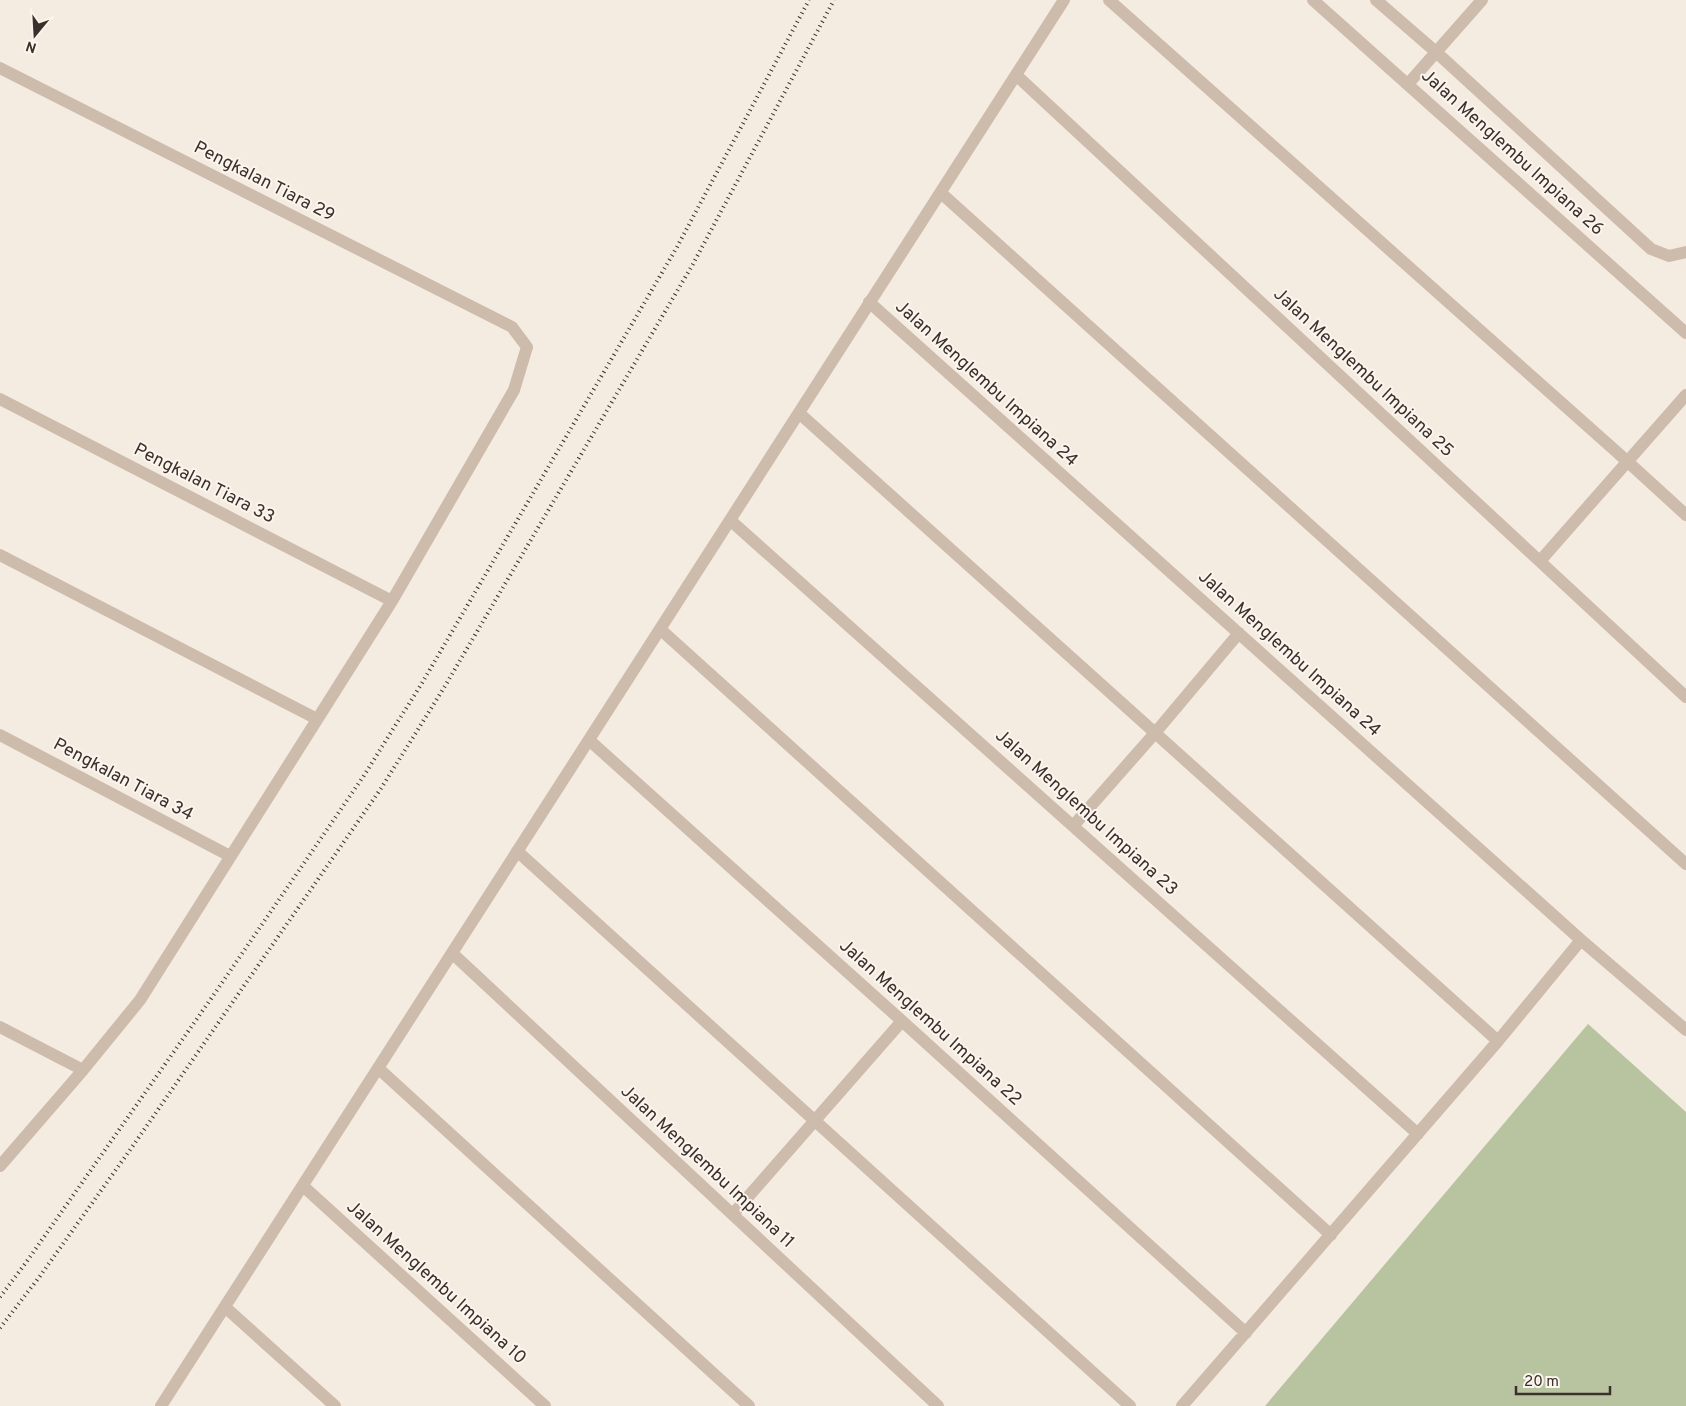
<svg xmlns="http://www.w3.org/2000/svg" width="1686" height="1406" viewBox="0 0 1686 1406" font-family="Overpass,sans-serif">
<rect width="100%" height="100%" fill="#f4ebe1"/>
<path fill="#b8c4a0" d="M1588,1024L1686,1112V1406H1265Z"/>
<g fill="none" stroke-linecap="round" stroke-linejoin="round">
<path stroke="#cdbbac" stroke-width="12" d="M1109,0L1628,462L1686,515
M1313,0L1686,333
M1376,0L1436,52L1651,249L1669,256L1686,252
M0,68L512,327L527,347L514,390L392,601L140,1000L83,1070L0,1166
M1016,75L1686,697
M1408,84L1482,0
M941,193L1686,864
M869,302L1581,940L1686,1030
M0,399L392,601
M799,413L1498,1041
M730,520L1418,1134
M0,555L317,719
M1540,561L1686,395
M660,629L1331,1235
M0,735L230,856
M589,740L902,1021L1246,1333
M1074,825L1155,733L1239,633
M517,851L1130,1406
M452,953L938,1406
M0,1027L83,1070
M378,1068L749,1406
M303,1186L545,1406
M733,1214L902,1021
M225,1307L335,1406
M161,1406L1064,0
M1182,1406L1498,1041L1581,940"/>
<path stroke="#3b302b" stroke-width="4" stroke-dasharray="1 4" stroke-linecap="butt" d="M0,1297L25,1264L215,993L363,777L422,683L677,247L809,0
M0,1328L40,1276L130,1150L382,787L445,686L693,264L834,0"/>
</g>
<g text-anchor="middle" dominant-baseline="central" stroke-width="4" stroke-linejoin="round" paint-order="stroke">
<g font-size="18" fill="#3b302b" stroke="#fbf5ee">
<text transform="translate(1512 153) rotate(42)">Jalan Menglembu Impiana 26</text>
<text transform="translate(264 182) rotate(27)">Pengkalan Tiara 29</text>
<text transform="translate(1363 373) rotate(43)">Jalan Menglembu Impiana 25</text>
<text transform="translate(986 384) rotate(42)">Jalan Menglembu Impiana 24</text>
<text transform="translate(204 484) rotate(27)">Pengkalan Tiara 33</text>
<text transform="translate(1289 654) rotate(42)">Jalan Menglembu Impiana 24</text>
<text transform="translate(123 780) rotate(28)">Pengkalan Tiara 34</text>
<text transform="translate(1086 813) rotate(42)">Jalan Menglembu Impiana 23</text>
<text transform="translate(930 1023) rotate(42)">Jalan Menglembu Impiana 22</text>
<text transform="translate(707 1167) rotate(43)">Jalan Menglembu Impiana 11</text>
<text transform="translate(436 1283) rotate(42)">Jalan Menglembu Impiana 10</text>
</g>
</g>
<g transform="translate(35 35) rotate(198)" stroke="#fbf5ee" stroke-width="4" paint-order="stroke">
<path d="M0-4L9 19L0 12L-9 19Z" fill="#3b302b"/>
<text y="-8" font-size="14" font-weight="bold" text-anchor="middle" fill="#3b302b">N</text>
</g>
<path d="M1516 1386v8h94v-8" fill="none" stroke="#3b302b" stroke-width="2.5"/>
<text x="1524" y="1386" font-size="15" fill="#3b302b" stroke="#fbf5ee" stroke-width="4" paint-order="stroke">20 m</text>
</svg>
